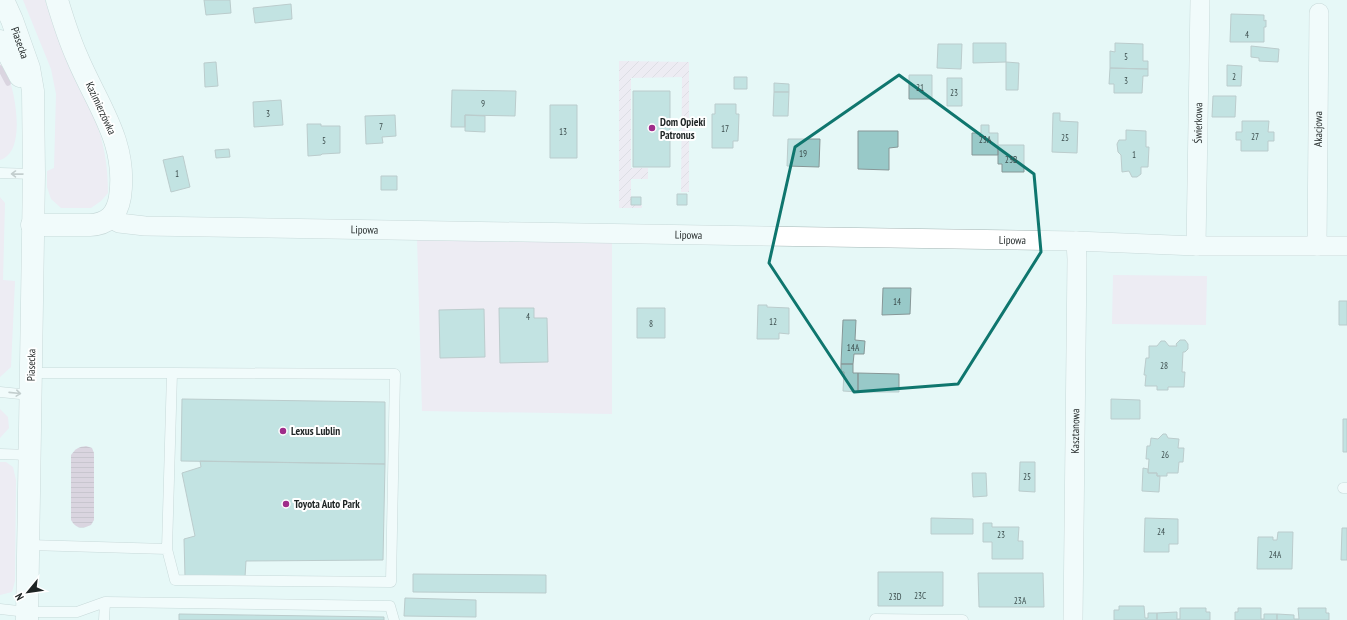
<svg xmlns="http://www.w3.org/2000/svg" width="1347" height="620" viewBox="0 0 1347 620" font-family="'PT Sans Narrow',sans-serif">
<defs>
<pattern id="garden-furrows" width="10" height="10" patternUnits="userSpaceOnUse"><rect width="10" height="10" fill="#f5ddee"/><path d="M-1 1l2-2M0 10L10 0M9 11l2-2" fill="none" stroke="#d2becc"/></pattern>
<pattern id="water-rules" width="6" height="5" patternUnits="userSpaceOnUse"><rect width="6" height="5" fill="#ccabc3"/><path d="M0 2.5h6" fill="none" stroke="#a58b9e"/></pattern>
</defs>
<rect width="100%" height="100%" fill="#e6f8f7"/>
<path fill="#f5ddee" d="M23,0H45C54,29 64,58 78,86C82,96 89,105 93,115C104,141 108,165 108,193L101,201L91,208H61L51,199L47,187V171L54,168L56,94L51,69Z
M0,63C3,67 6,72 8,76C16,95 26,153 0,160Z
M0,197L5,203L3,280L15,281L11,367L0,377Z
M417,238L612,239V414L422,411Z
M1113,275L1207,276L1206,325L1112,324Z
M0,409L8,417L9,428L0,438Z
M0,462H6L13,467L16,480L15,581L12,592L0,595Z"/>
<path fill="url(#garden-furrows)" d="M619,61L689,62V192H681L682,77L631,78V168H648V179H631V205H642V208H619Z"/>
<path fill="url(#water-rules)" d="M86,446L92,448L94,453V520L91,525C82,529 76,529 71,520V455C76,448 79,447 86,446Z"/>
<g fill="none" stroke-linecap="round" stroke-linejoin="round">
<path stroke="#ccabc3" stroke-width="5.5" d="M0,68L8,83"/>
</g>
<path fill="#98c9c8" stroke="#879797" d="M204,0H230L231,13L206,15Z
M291,4L292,19L255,23L253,8Z
M1231,14L1264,15V21L1266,20V27H1264V42H1230Z
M973,43H1006V62L973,63Z
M1115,43L1143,44V61H1148V69L1110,68V51L1115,52Z
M938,44H962L961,69L937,68Z
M1251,46L1279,49L1278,62L1259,61V58L1251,57Z
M216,62L218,86L205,87L204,63Z
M1006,62L1019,63L1018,90H1006Z
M1227,65L1242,66L1241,86H1227Z
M1110,68L1148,69V76H1143L1142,93H1114V84H1109Z
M909,75H932V99H909Z
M734,77H747V89H734Z
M947,78H962V106H947Z
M774,83L789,84V92H774Z
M452,90L516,91L515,116L465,115V127H451Z
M633,91H670V167H633Z
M774,92H789L788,116H773Z
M1213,96H1236L1235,117H1212Z
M281,100L283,125L254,127L253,102Z
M715,104H736V114H739L738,141H733V148H712V114H715Z
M550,105H577V158H550Z
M1053,113H1060V121L1078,122L1077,153L1052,152Z
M395,115L396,136L382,137L383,143L366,144L365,116Z
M465,115L485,116V132L465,131Z
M1242,121H1269L1268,132H1274V141H1268V151H1241V140H1236V132H1242Z
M307,124H321V126H340V153L322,154L321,155L308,156Z
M981,125H989V133H998V155H972V133H981Z
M1126,130L1146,131V147H1149L1148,167H1141V174L1137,177H1132L1129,171L1122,172L1121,155L1118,152L1117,144L1119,140H1126Z
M858,131H898V147L889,148V170L858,169Z
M788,139H820L819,167L787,166Z
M998,145H1024V172H1002V164H998Z
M229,149L230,157L216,158L215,150Z
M183,156L190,187L171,192L163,160Z
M381,176H397V190H381Z
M677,194H687V205H677Z
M631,197H641V205H631Z
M883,288H911L910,314L882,315Z
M1339,301H1347V325H1339Z
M758,305H767V307L789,308V334L779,333V339H757Z
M499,308H534V318H547L548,362L500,363Z
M637,308H665V338H637Z
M484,309L485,357L440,358L439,310Z
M843,320H856L855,340L865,341L864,354H854L853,364H841Z
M1180,340H1185L1188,344V349L1185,352H1183L1182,372H1185L1184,387H1168V390H1157V386H1145L1146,375H1144L1146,358H1149V346H1157L1161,341H1165L1169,346H1177L1176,344Z
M841,364H853V373H858V392L843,391L844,372H841Z
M858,373L899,374V392H858Z
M182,399L385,402V464L181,461Z
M1111,399L1140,400V419H1111Z
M1343,419H1347V452H1343Z
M1163,434H1166L1168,438L1179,439L1178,448H1184L1183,462H1179L1178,473H1167V476H1157V473H1148L1149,459H1146L1147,446H1150L1151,438L1158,439Z
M200,461L385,464L383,560L246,561L245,577H185L184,539L195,536L182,473L201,467Z
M1020,462H1035V492L1019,491Z
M1143,468L1148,469V473H1157V476H1160L1159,492L1142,491Z
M972,473H986L987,496L973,497Z
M931,518L973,519V534H931Z
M1145,518L1178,519V544H1169V552H1144Z
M983,523H992V527H1019L1018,541H1023V559H992V542H983Z
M1342,528H1347V560H1341Z
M1278,532H1293L1292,569H1257L1258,537H1273V540H1277Z
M878,572H943V606H878Z
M978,573H1043L1044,607H979Z
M413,574L546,575V593L413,592Z
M405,598L476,600V617L404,616Z
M1119,606H1144L1145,618H1148V613H1157V620H1114V610H1119Z
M1180,608H1206V612H1210V620H1157V613L1177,612V619H1180Z
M1238,608H1261V619H1264V614H1277V620H1235V612H1238Z
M1298,608H1326V613H1329V620H1277V614L1294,615V619H1299Z
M179,614L384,617V620H179Z"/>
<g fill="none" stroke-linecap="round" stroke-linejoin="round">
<defs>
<path id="lane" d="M0,173L34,174
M31,373H172
M172,373L395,374L391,582L175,580L167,549Z
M0,392L30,395
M0,454L30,455
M1343,488H1347
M29,545L167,549
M0,609L27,612H77L105,602
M875,619L963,620
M104,620L105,602L390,606L394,620"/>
<g id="street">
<path id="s1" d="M110,218L119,223L145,226L1076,241L1196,246H1347"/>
<path id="s2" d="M1196,246L1200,0"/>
<path id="s3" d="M1317,246L1319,13"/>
<path id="s4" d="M1073,620L1077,259L1076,241"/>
</g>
<g id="secondary">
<path id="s5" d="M3,0L12,20L29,68L33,91L34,174L27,620"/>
<path d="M0,41L8,53L20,76"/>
<path d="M32,225H90C108,224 117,215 120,197C128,142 97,105 77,57C69,39 63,20 57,0"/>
</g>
</defs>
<use href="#lane" stroke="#a4b5b4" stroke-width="11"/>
<use href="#street" stroke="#a4b5b4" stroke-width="20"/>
<use href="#secondary" stroke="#a4b5b4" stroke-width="23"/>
<use href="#lane" stroke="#fff" stroke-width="10"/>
<use href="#street" stroke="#fff" stroke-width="19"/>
<use href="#secondary" stroke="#fff" stroke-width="22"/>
</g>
<defs><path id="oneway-shaft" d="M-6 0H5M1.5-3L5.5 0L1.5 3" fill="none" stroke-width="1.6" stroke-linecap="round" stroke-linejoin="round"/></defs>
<g stroke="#9a9c9c">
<use href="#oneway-shaft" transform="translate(17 174) rotate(-179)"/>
<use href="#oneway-shaft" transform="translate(15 393) rotate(6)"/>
</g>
<path d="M0 0H1347V620H0ZM899,75L1034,174L1041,252L958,384L854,392L769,263L795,147Z" fill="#e6f8f7" fill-opacity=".55" fill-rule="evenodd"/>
<path fill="none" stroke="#0f766e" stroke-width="3" stroke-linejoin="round" d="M899,75L1034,174L1041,252L958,384L854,392L769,263L795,147Z"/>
<g fill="#9f2d8a" stroke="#fff" stroke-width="1.5">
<circle cx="652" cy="128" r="4"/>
<circle cx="283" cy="431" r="4"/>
<circle cx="286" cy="504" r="4"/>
</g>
<g text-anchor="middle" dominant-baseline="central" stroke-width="4" stroke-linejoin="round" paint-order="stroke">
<g font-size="9" fill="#3c4d4d">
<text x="1247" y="34">4</text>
<text x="1126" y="56">5</text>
<text x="1234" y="76">2</text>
<text x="1126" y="80">3</text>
<text x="920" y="87">21</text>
<text x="954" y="92">23</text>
<text x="483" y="103">9</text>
<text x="268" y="113">3</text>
<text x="381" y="126">7</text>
<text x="725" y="128">17</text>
<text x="563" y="131">13</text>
<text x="1255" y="136">27</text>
<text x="1065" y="137">25</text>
<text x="985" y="139">23A</text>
<text x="324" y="140">5</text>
<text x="803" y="153">19</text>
<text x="1134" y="154">1</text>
<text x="1011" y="159">23B</text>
<text x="177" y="173">1</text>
<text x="897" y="301">14</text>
<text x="528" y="316">4</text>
<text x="773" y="321">12</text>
<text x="651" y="323">8</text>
<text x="853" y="347">14A</text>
<text x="1164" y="365">28</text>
<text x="1165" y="454">26</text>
<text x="1027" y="476">25</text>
<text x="1161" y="531">24</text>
<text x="1001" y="534">23</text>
<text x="1275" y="554">24A</text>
<text x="920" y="595">23C</text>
<text x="895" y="596">23D</text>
<text x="1020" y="600">23A</text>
</g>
<g font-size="11" fill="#1e2424" stroke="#fff">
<text stroke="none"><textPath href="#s5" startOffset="46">Piasecka</textPath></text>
<text transform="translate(101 108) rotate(65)">Kazimierzówka</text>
<text stroke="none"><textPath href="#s2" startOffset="123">Świerkowa</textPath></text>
<text stroke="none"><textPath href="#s3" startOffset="117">Akacjowa</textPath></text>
<text stroke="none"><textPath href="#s1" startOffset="256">Lipowa</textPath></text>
<text stroke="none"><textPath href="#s1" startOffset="580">Lipowa</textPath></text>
<text stroke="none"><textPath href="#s1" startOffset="904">Lipowa</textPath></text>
<text transform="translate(31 365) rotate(-89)">Piasecka</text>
<text stroke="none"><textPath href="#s4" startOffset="189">Kasztanowa</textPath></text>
</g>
<g font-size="11" font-weight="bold" fill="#1e2424" stroke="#fff" text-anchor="start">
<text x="660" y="122">Dom Opieki<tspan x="660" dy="13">Patronus</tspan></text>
<text x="291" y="431">Lexus Lublin</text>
<text x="294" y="504">Toyota Auto Park</text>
</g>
</g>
<g transform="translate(28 592) rotate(241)" stroke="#ffffff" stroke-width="3" paint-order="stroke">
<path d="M0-3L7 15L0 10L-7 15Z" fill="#1e2424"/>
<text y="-6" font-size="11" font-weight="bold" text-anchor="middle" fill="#1e2424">N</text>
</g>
</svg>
